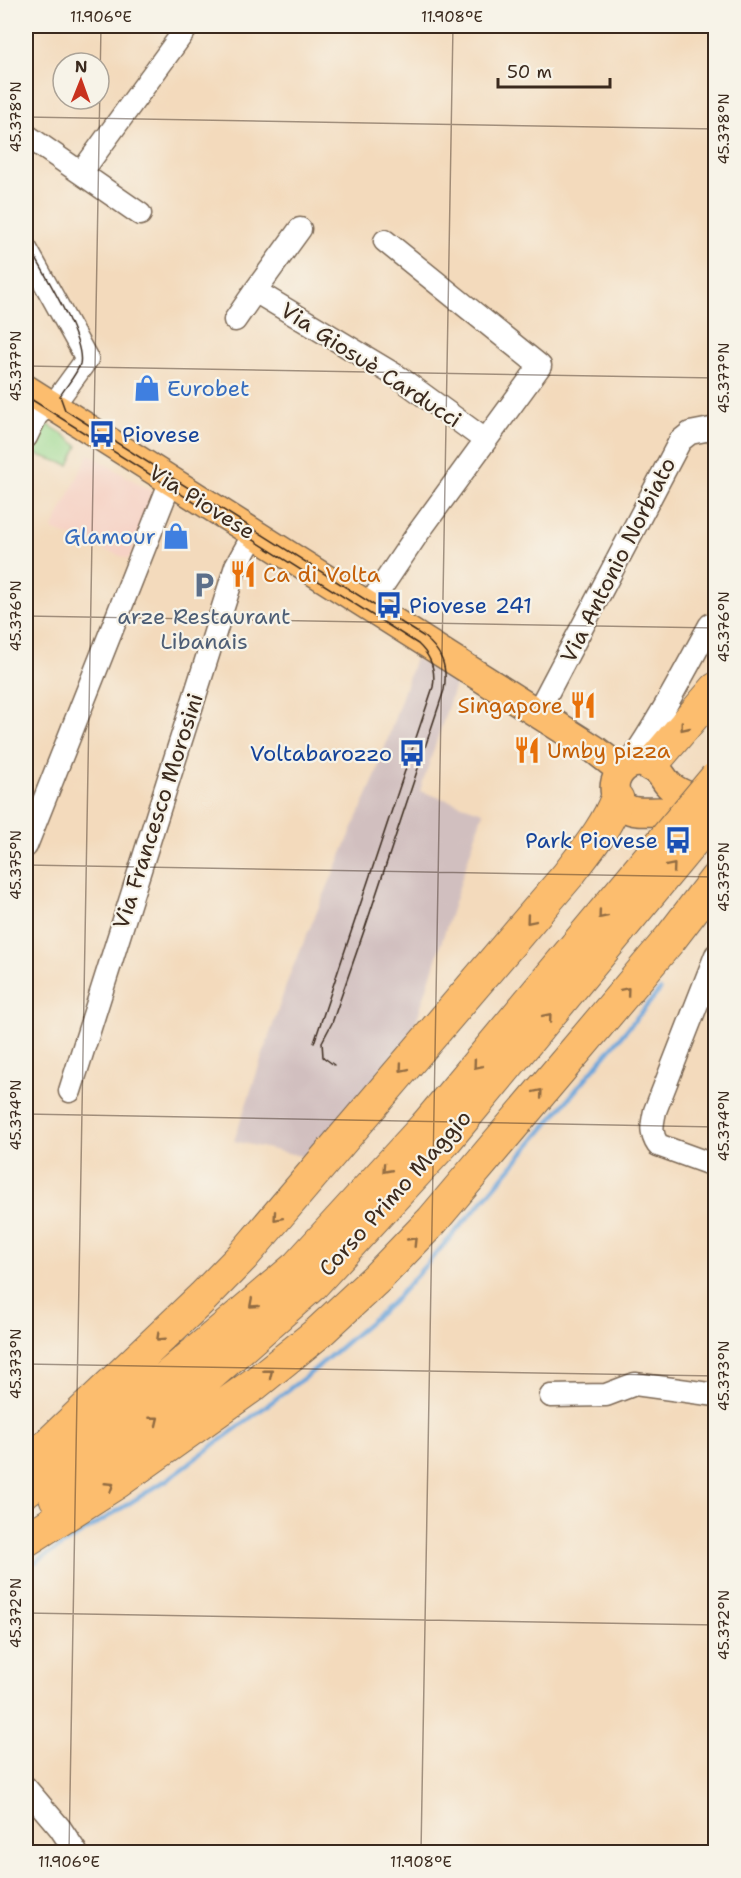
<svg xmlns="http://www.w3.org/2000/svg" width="741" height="1878" viewBox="0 0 741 1878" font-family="'Shantell Sans',sans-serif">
<rect width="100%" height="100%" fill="#f7f3e8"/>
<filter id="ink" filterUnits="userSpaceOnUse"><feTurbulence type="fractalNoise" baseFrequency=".0167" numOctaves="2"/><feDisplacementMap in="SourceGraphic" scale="12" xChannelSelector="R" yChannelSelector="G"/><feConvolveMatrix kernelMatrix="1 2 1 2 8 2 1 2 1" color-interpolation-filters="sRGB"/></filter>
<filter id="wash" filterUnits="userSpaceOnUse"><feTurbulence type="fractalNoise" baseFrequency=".008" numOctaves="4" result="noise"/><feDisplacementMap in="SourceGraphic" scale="24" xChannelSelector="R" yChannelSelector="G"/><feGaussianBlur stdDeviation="1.35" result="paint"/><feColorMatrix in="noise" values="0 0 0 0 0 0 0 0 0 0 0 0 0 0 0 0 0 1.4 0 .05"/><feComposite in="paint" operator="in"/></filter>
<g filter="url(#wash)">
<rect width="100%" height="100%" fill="#f3dabc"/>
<path fill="#f6d2c5" d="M89,454L155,494L129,559L52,530Z"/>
<path fill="#d1bfbf" d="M415,658L456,682L420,791L483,812L410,1041L310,1158L234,1141L290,974L375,777Z"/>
<path fill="#99d88d" stroke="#6a8156" stroke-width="1.5" d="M47,424L63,434L78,446L69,465L32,453Z"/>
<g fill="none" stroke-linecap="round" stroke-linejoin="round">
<path stroke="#6aa4da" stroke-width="4.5" d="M26,1568L168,1479L308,1375L392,1303L481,1203L660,990"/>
</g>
</g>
<g filter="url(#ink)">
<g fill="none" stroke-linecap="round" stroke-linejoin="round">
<defs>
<path id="minor" d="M26,135L140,214
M81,173L188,26
M300,229L255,291L400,378L485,440
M26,249L87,359L52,407L41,411L36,416L26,437
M235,320L255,291
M368,607L418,533L540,366L385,241
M537,713L680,441L690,433L716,428
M628,765C659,721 684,672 710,625L716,627
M26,846L166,493L172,483
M716,955L655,1111C652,1125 650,1133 658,1145L716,1166
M70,1091L236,566L254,534
M551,1396L606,1395L635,1384L716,1395
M26,1788L60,1828L76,1852"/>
<path id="major" d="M26,389L594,749L621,770
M701,824C690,819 679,813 667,812C653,810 637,815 626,808C601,792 621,753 650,765C660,769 662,778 669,785C680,796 701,800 716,805"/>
<path id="highway" d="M651,765L716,689
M26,1466L203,1297L243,1256L568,875C586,851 606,828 617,799
M26,1490L127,1411L298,1266L426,1126
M56,1498L209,1376L312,1285L443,1143
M26,1540L117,1482L256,1383L318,1333L377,1278L432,1221L670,939L716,879"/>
</defs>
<use href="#minor" stroke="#7b6855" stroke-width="25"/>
<use href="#major" stroke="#7b6855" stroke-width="31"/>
<use href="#highway" stroke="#7b6855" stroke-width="35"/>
<use href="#minor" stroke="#fff" stroke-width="22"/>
<use href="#major" stroke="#fcbd6e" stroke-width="28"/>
<use href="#highway" stroke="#fcbd6e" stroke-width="33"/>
<path stroke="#3b2a1e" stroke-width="1.5" d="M26,241C39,265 86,339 80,364C77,374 66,386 60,396L65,410L423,636C442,651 448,667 444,690L365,928L332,1023L322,1042L323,1057L334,1065
M26,396L418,644C431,656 436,670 433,687L314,1043"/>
<defs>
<path id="highway-bridge" d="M426,1126L716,778
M443,1143L706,825"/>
</defs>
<use href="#highway-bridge" stroke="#7b6855" stroke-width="35" stroke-linecap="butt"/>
<use href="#highway-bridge" stroke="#fcbd6e" stroke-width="33"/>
</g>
<defs><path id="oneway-chevron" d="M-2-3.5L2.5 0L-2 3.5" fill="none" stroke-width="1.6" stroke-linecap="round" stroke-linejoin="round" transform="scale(1.5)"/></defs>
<g stroke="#926c42">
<use href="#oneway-chevron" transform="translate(684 727) rotate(129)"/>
<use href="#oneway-chevron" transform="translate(672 867) rotate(-50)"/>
<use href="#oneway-chevron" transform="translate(602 915) rotate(130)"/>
<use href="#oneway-chevron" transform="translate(530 920) rotate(130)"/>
<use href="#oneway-chevron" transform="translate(626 991) rotate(-50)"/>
<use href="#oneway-chevron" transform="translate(548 1017) rotate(-50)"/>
<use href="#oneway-chevron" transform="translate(477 1065) rotate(130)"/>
<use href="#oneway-chevron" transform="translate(403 1068) rotate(130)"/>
<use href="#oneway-chevron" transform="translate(539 1093) rotate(-50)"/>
<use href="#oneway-chevron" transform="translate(386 1169) rotate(132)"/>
<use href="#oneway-chevron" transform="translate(277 1217) rotate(131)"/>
<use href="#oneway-chevron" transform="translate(413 1241) rotate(-46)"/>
<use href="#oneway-chevron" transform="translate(253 1304) rotate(139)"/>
<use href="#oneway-chevron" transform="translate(160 1337) rotate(137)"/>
<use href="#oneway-chevron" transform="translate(269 1373) rotate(-39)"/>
<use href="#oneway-chevron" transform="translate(155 1420) rotate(-39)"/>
<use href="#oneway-chevron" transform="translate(110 1486) rotate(-33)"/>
</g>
</g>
<path fill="none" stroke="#3b2a1e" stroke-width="1.5" stroke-opacity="0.45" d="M26,117L716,129M26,366L716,378M26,616L716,628M26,865L716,877M26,1114L716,1127M26,1364L716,1376M26,1613L716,1625M69,1852L101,26M421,1852L453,26"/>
<defs>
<symbol id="shop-bare" viewBox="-9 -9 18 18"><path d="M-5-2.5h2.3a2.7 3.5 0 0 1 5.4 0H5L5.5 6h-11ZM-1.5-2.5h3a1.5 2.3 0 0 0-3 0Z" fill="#3f7fe0" stroke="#f7f3e8" stroke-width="2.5" paint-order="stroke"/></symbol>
<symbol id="bus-bare" viewBox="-9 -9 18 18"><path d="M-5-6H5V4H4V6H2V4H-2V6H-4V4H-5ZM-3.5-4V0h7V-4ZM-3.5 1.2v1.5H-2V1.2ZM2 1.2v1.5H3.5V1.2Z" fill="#1a4fb4" stroke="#f7f3e8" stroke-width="2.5" paint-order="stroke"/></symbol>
<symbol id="restaurant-bare" viewBox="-9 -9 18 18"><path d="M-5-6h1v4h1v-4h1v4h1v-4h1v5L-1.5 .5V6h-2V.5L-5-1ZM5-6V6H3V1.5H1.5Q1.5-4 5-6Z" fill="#e8710a" stroke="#f7f3e8" stroke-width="2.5" paint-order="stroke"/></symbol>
<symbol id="parking-bare" viewBox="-9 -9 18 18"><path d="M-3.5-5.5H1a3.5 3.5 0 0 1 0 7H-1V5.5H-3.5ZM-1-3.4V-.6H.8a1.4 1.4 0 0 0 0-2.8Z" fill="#5c6f8a" stroke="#f7f3e8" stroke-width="2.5" paint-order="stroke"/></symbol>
</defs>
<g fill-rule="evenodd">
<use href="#shop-bare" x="128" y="369" width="38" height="38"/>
<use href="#bus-bare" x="83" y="415" width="38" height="38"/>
<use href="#shop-bare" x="157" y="517" width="38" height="38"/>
<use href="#restaurant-bare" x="224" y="555" width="38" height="38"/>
<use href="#parking-bare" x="185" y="566" width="38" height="38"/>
<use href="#bus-bare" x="370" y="586" width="38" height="38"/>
<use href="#restaurant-bare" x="564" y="686" width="38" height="38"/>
<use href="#restaurant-bare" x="508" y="731" width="38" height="38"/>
<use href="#bus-bare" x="393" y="734" width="38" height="38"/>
<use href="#bus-bare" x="659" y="821" width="38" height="38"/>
</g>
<g text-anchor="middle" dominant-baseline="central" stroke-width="4.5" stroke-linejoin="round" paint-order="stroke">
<g font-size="22" fill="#3b2a1e" stroke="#f7f3e8">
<text transform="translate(371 365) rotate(33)">Via Giosuè Carducci</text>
<text transform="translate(202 502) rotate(32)">Via Piovese</text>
<text transform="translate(618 560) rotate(-63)">Via Antonio Norbiato</text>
<text transform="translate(158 811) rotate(-72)">Via Francesco Morosini</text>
<text transform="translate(395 1193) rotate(-48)">Corso Primo Maggio</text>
</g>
<g font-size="22" fill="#366cbe" stroke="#f7f3e8" text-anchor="start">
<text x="167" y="388">Eurobet</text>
<text x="156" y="536" text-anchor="end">Glamour</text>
</g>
<g font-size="22" fill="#164399" stroke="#f7f3e8" text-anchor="start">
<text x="122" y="434">Piovese</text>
<text x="409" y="605">Piovese 241</text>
<text x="392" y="753" text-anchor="end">Voltabarozzo</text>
<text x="658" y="840" text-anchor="end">Park Piovese</text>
</g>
<g font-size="22" fill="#c56008" stroke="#f7f3e8" text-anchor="start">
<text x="263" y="574">Ca di Volta</text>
<text x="563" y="705" text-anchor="end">Singapore</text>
<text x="547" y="750">Umby pizza</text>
</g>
<g font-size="22" fill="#4e5e75" stroke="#f7f3e8">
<text x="204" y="616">arze Restaurant<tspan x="204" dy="25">Libanais</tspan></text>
</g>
</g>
<rect width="741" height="1878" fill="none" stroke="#f7f3e8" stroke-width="66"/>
<g transform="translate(81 81) rotate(1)"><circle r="28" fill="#f7f3e8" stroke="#aca397" stroke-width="1.5"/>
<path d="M0-4.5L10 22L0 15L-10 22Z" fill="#c8321e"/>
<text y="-9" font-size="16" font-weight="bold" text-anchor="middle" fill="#3b2a1e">N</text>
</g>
<path d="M498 78v9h112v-9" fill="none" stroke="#3b2a1e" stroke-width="3"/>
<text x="507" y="78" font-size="18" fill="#3b2a1e" stroke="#f7f3e8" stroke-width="4.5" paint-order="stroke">50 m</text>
<rect x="33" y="33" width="675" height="1812" fill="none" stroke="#3b2a1e" stroke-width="2"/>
<g font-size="15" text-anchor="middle" fill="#3b2a1e">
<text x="101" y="22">11.906°E</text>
<text x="452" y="22">11.908°E</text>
<text transform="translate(16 117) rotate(-90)" y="5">45.378°N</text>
<text transform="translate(724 129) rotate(-90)" y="5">45.378°N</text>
<text transform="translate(16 366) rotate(-90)" y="5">45.377°N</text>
<text transform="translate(724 378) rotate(-90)" y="5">45.377°N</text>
<text transform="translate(16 616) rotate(-90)" y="5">45.376°N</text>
<text transform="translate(724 627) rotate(-90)" y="5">45.376°N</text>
<text transform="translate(16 865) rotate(-90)" y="5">45.375°N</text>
<text transform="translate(724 877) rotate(-90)" y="5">45.375°N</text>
<text transform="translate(16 1115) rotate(-90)" y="5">45.374°N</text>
<text transform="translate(724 1126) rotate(-90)" y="5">45.374°N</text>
<text transform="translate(16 1364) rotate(-90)" y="5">45.373°N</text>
<text transform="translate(724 1376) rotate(-90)" y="5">45.373°N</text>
<text transform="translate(16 1613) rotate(-90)" y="5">45.372°N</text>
<text transform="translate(724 1625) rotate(-90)" y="5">45.372°N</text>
<text x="69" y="1867">11.906°E</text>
<text x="421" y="1867">11.908°E</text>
</g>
</svg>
